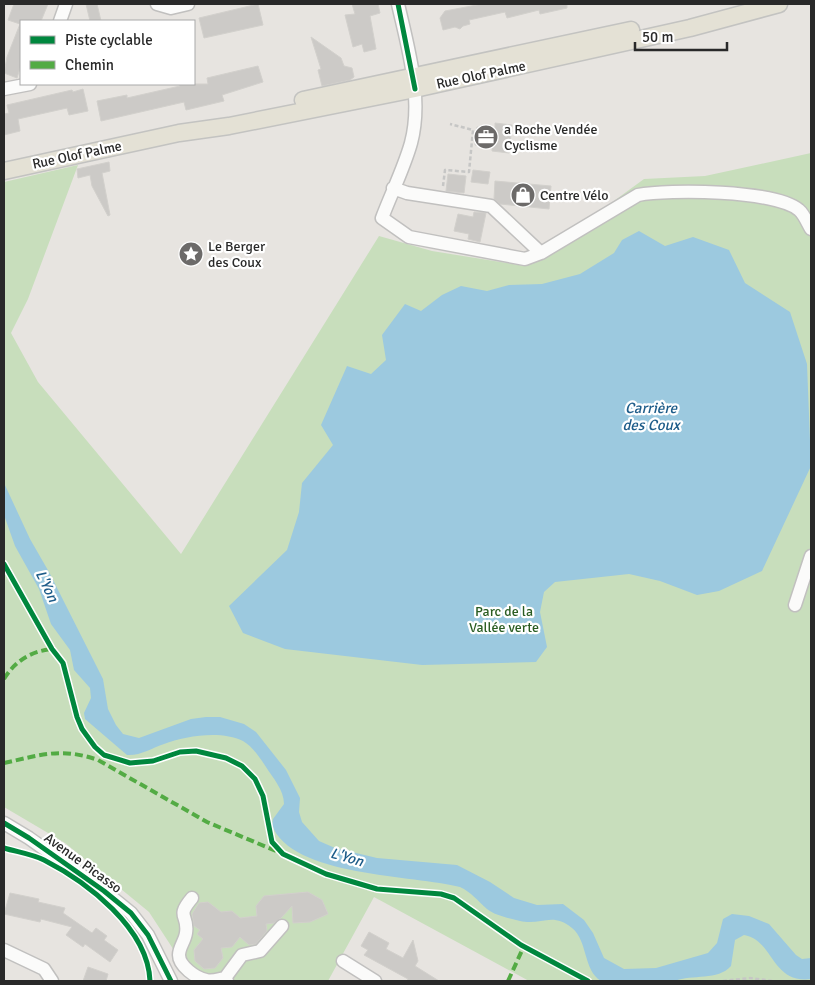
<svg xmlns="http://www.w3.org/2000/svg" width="815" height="985" viewBox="0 0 815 985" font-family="Signika,sans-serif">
<rect width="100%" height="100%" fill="#e7e4e0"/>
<path fill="#c8debc" d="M811,153V981H529L374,897L328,981H194L149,912L65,843L4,807V182L78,165L28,299L11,333L38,382L181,554L379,236L432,251L525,266L644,179L705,176Z"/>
<path fill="#9cc9df" d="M639,231L665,246L693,237L729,250L745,283L790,312L807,364L811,466L762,571L719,591L697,595L660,581L629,574L555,582L544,592L540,612L547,647L536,662L422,665L285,649L243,633L229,606L287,550L299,512L302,483L333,445L321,425L347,366L371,374L386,360L382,335L405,304L421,311L442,295L461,286L487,291L509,285L542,284L580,274L614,253L622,240Z
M4,483L30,539L49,572L103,679L108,709L116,725L123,734L139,738L191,719L206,717H220L244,724L256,732L286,770L300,798L299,812L302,822L319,841L335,848L377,858L457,865L490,882L514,898L537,905L563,904L584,920L593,933L604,958L624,969L656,968L708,953L717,943L723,919L732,914L749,916L769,924L796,955L802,959L811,958V979C771,984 774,940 744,935L735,940L731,966C718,981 692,974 675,981H601C583,970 588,941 572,928C552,911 541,926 520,921C509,918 496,916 487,909C478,901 471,892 460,887C415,875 291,877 272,825L273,819L284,804C284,790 273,778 266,767C260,758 253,747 243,741C221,730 185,736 164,744C152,748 140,756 127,755L85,719L84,713L91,698L90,688L74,670L70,650L51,624L39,589L15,546L4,515Z"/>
<path fill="#cccac7" stroke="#d2d0cc" d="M14,4H48L41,21H21V65L17,78L4,73L7,57L20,24L8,20Z
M86,4H97L101,21H90Z
M258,4L263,25L204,38L199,18Z
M352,4H378L380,13L370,16L376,49L364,52L362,44L353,47L345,15L355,14Z
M482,4H567V8L540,14L539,10L507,18L505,12L469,20L470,24L463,26L460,29L455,27L443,30L440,18L445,11Z
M311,37L341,58L344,66L352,68L354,77L350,80L322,86L318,70L321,69Z
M258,66L263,82L222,95L224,101L186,110L184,102L101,121L97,101L127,95V98L180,86L179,84H208L207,78Z
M83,89L88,111L69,115L67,108L18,119L20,131L4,135V114L9,113L7,105L72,90L73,92Z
M495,123L512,125L509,153L492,151V147L475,145L477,127L495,128Z
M109,162L110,171L102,173L110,215L108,216L92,186L90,175L78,178L77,169Z
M473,170L490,172L488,184L471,182Z
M448,174L466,176L464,193L446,191Z
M495,181L551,186L549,209L500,204L494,199Z
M474,212L486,213L480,242L468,239L469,234L454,231L458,214L473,217Z
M308,892L322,900L328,914L310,922L293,923L292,906L281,918L274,923L266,924L267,931L256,944L249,945L240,937L232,947L221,948L223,958L215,968L204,969L195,961L194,950L203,939L197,934L200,930L194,926L192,914L199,903L208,902L221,912L232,911L240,918L257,916L256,906L264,896Z
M10,893L39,899L38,902L65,908L63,913L92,933L96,928L107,936L104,940L118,950L110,962L85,944L83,947L66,935L72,927L41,919L40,922L4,914Z
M369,932L389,943L386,949L403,958L413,940L418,961L415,966L439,981H407L408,979L364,955L368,950L361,946Z
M88,967L108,974L106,981H83Z"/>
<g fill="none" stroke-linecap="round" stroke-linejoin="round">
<defs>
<path id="minor" d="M157,4L171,8L188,4
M398,4C408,48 423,98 411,143C404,168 391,194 382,218L409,237L525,259L541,253L638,195C668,189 776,190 799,210C804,214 808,224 811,229
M60,21L66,4
M4,89L30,84
M393,188L407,193L491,206L541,253
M795,605L811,556
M4,823L29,838L104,891L131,913L148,935L171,981
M192,898C175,918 189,914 186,933C185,941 179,947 179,955C179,966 196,978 206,980C212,982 219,979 225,978
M4,950L44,969L52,981
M343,961L375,981
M227,981L225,978L242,955L260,951L282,926"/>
<path id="major" d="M303,100L631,30
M4,171L179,133L229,126L415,89L690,28L779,4"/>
</defs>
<use href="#minor" stroke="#c1c0bf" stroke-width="15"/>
<use href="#major" stroke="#c3c3c1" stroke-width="19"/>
<path stroke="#c6c6c5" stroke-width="2.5" stroke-dasharray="4 2.5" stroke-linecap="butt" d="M443,186L445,170L469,172L473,130L450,124
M4,564L52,649L63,663L77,717L82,729L95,747L104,755L130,763L153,761L180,752L196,751L226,758L242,766L255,779L263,796L272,842L283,854L326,874L377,889L441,894L454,898L521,945L588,981
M723,981L750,978L773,981"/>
<use href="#minor" stroke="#fbfbfa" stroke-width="12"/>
<use href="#major" stroke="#e4e1d5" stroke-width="16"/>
<path stroke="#53ab44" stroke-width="4" stroke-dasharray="8 4" stroke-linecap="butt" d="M4,679C15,661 31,651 52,649
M4,763C41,755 61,747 98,760L207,822L276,851
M508,981L524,946"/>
<defs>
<path id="cycleway" d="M398,4L415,89
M4,564L52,649L63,663L77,717L82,729L95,747L104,755L130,763L153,761L180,752L196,751L226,758L242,766L255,779L263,796L272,842L283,854L326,874L377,889L441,894L454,898L521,945L588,981
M4,823L29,838L104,891L131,913L148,935L171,981
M4,848C17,852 32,854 44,860C87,882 148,928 150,981"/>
</defs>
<use href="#cycleway" stroke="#fff" stroke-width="8"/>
<use href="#cycleway" stroke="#00873e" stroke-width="5"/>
</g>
<defs>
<symbol id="office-disc" viewBox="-11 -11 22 22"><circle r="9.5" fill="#6c6a69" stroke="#fff"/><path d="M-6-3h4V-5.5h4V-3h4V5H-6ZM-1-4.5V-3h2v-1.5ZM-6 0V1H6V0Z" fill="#fff"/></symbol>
<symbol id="shop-disc" viewBox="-11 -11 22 22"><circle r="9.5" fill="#6c6a69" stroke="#fff"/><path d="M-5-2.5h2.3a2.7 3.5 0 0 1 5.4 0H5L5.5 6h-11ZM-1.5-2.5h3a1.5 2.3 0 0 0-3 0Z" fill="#fff"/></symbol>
<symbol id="sight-disc" viewBox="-11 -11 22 22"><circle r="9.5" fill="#6c6a69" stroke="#fff"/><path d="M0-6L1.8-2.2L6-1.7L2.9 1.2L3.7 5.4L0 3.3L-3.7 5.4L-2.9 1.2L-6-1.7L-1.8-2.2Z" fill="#fff"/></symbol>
</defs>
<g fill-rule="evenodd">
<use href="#office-disc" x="472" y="123" width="28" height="28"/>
<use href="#shop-disc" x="509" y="181" width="28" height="28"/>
<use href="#sight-disc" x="177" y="240" width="28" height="28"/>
</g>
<g text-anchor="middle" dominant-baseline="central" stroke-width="4.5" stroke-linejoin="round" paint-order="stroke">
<g font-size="14" fill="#292929" stroke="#fff">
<text transform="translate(481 75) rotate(-12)">Rue Olof Palme</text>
<text transform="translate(77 155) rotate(-12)">Rue Olof Palme</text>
<text transform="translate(83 863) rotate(36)">Avenue Picasso</text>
</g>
<g font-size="14" fill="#292929" stroke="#fff" text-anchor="start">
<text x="504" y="129">a Roche Vendée<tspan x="504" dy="16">Cyclisme</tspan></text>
<text x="540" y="195">Centre Vélo</text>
<text x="208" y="246">Le Berger<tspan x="208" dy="16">des Coux</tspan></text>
</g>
<g font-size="14" fill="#2a5d22" stroke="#fff">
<text x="504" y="611">Parc de la<tspan x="504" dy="16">Vallée verte</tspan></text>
</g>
<g font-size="15" font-style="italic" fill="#1d5c89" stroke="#fff">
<text x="651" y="408">Carrière<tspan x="651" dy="17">des Coux</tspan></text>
<text transform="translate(47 586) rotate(64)">L'Yon</text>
<text transform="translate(347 857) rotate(16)">L'Yon</text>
</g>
</g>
<rect width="815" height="985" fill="none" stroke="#292929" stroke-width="10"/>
<rect x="20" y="20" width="175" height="65" fill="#ffffff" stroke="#a9a9a9"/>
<rect x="30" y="36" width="25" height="8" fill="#00873e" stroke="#a9a9a9"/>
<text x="65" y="45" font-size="15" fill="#292929">Piste cyclable</text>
<rect x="30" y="61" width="25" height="8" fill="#53ab44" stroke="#a9a9a9"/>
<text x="65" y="70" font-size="15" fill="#292929">Chemin</text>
<path d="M635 42v8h92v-8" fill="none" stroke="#292929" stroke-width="2.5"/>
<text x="642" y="42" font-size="15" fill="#292929" stroke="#ffffff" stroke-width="4" paint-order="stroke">50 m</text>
</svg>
